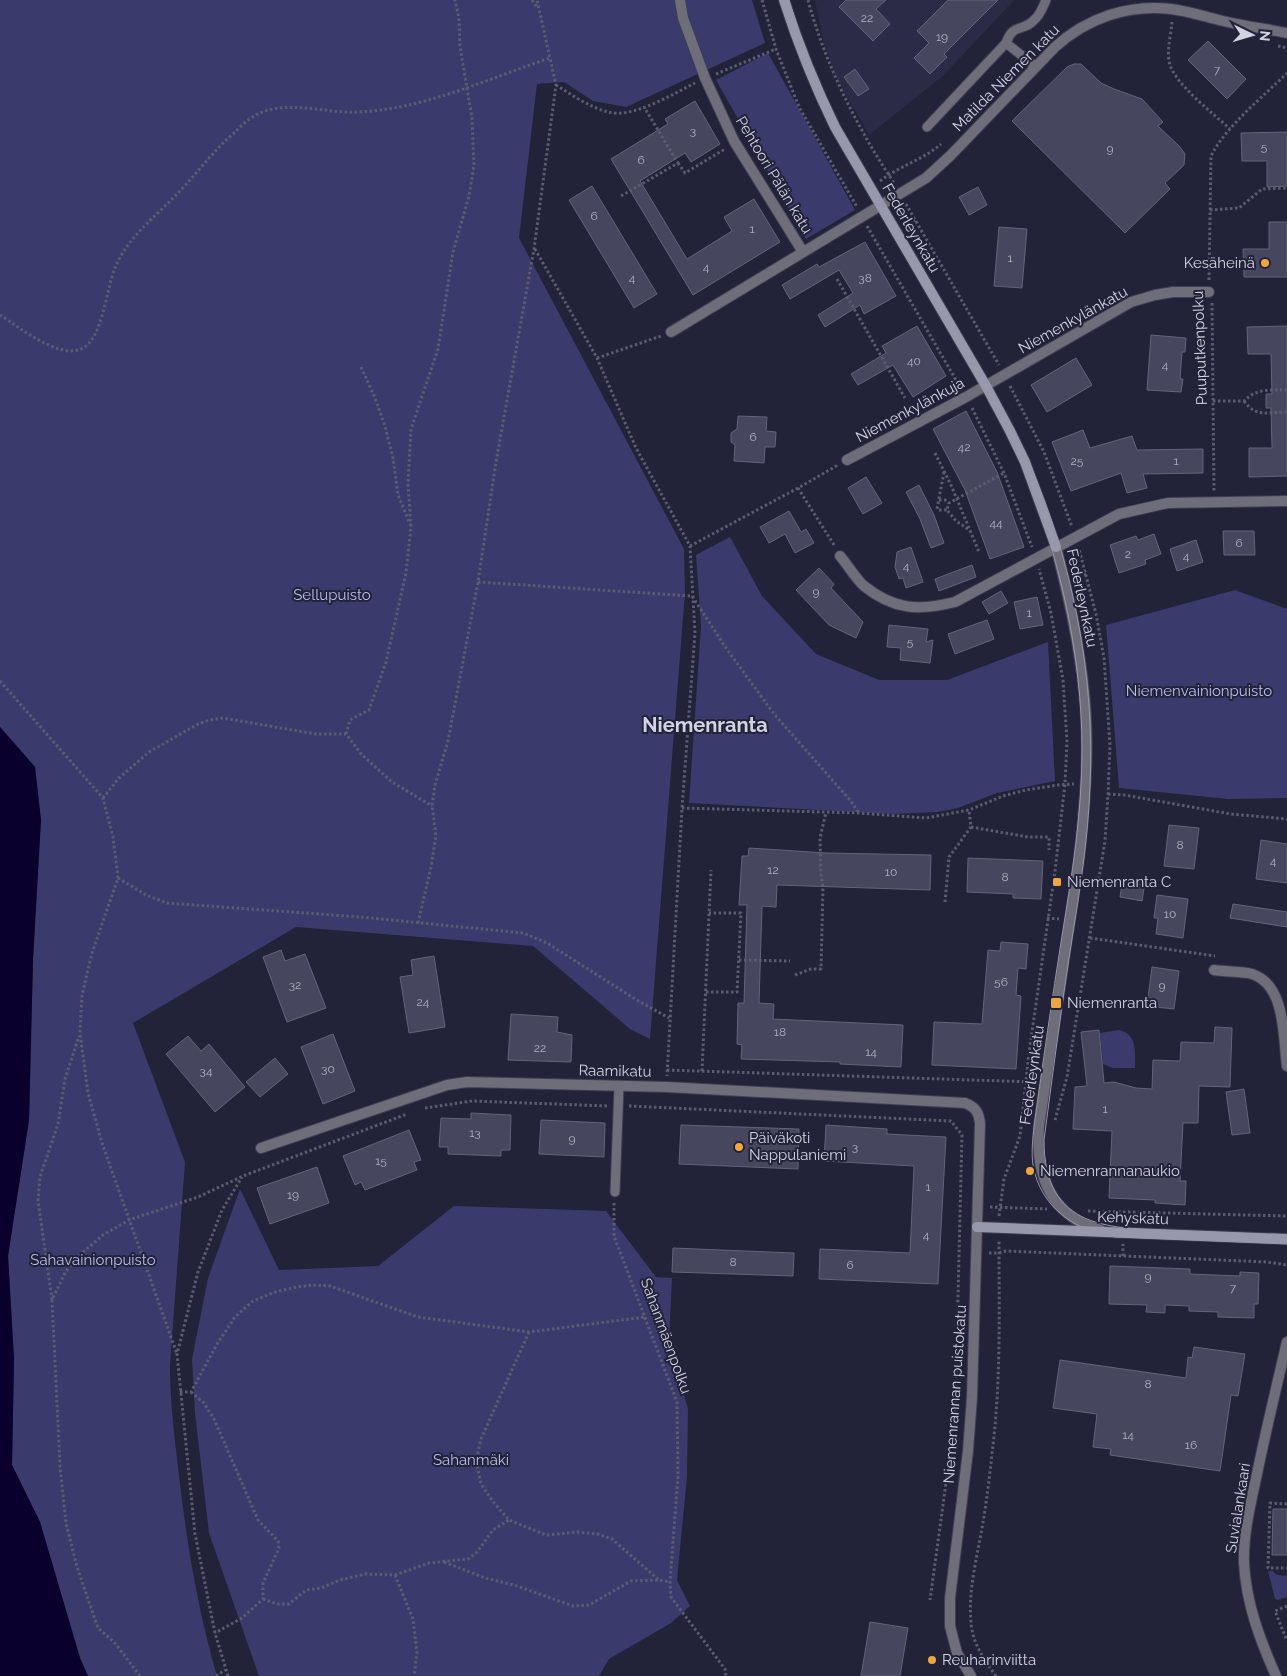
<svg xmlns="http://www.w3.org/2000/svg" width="1287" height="1676" viewBox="0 0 1287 1676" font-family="Raleway,sans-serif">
<rect width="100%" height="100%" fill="#222238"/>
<path fill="#2b2b47" d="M815,0H1014L944,75L869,135L837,79L824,44Z"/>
<path fill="#3a3a6d" d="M0,0H752L765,43L626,107L593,101L564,82L537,84L519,238L684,549L685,592L650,1039L630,1029L533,946L296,927L133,1023L185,1162L170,1365C170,1399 174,1433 178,1467C186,1538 197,1607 217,1676H88L80,1658L40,1522L12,1465L14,1359L8,1256L29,1120L33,959L41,820L35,767L0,727Z
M768,53L855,210L806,239L716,80Z
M730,537L762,596L816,654L879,680H947L1048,642L1055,781L997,793L958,808L938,812L893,814L689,803L701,626L696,555Z
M1235,590L1287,609V798L1228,799L1119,788L1106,625Z
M1119,1030C1138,1034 1135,1053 1135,1068H1113L1103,1064L1100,1033Z
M240,1189L279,1270L378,1266L454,1206L606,1211L656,1277L672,1278L669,1342L688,1409L687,1477L677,1580L690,1606L671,1623L609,1659L599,1676H259L209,1533L195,1413L192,1359L208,1278Z
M1268,1571H1273C1276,1576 1282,1576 1287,1575V1597L1278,1600L1275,1599Z"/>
<path fill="#09002e" d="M0,727L35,767L41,820L33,959L29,1120L8,1256L14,1359L12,1465L40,1522L80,1658L88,1676H0Z"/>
<path fill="#46475f" stroke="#62647d" d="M846,0H886L876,9L890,24L873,41L839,7Z
M948,0H998L944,54L947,57L930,74L914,58L929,43L917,31Z
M1208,41L1246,79L1227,99L1188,60Z
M1074,64H1081L1101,83L1114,89L1142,99L1163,122L1158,126L1179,146L1185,154L1184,165L1165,183L1170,189L1125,233L1012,121L1067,67Z
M855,69L869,89L858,96L844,77Z
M695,101L720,144L691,162L685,153L640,181L687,259L732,231L724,217L754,199L780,242L693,295L611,159L668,124L665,119Z
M1287,132V186L1267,187V161H1242L1241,133Z
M592,186L657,294L634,308L569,200Z
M978,187L987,205L969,215L959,197Z
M1269,222H1287V277H1244L1243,249H1269Z
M999,227L1027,229L1022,288L994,286Z
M865,242L896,296L864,314L860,305L825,327L818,315L853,293L839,270L790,299L782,285L817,264L819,267Z
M917,326L946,376L913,397L893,365L858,385L851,374L886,353L882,346Z
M1287,326V476L1249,477V448H1272L1271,408H1266V394H1272L1271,354H1248L1247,327Z
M1151,335L1186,338L1185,352H1182L1180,379H1183L1181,392L1147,390Z
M1076,358L1092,385L1047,412L1031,385Z
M966,411L997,472L1024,547L990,559L965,490L933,429Z
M738,416L767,417L766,431L776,432L775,447H765L764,463L734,461L735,445L731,442V433L737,429Z
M1083,430L1090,448L1132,436L1137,450L1203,449V473L1143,474L1147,488L1127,493L1121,473L1071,491L1052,442Z
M866,477L882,503L863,514L848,488Z
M919,485L934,515L944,543L931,548L920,519L906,492Z
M789,511L801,532L806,529L814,543L795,553L785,534L769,543L760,527Z
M1223,531H1254L1255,555H1224Z
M1154,534L1161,554L1145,560L1146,564L1119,573L1110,545L1136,536L1138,540Z
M1196,540L1203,562L1177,571L1170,549Z
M911,547L923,582L906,588L903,578L899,579L895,567L897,552Z
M972,565L976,577L939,591L935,579Z
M819,568L834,584L831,588L863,622L856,638L829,625L796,590Z
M1001,591L1008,603L989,614L982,602Z
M1037,597L1043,625L1020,629L1014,602Z
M987,620L994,639L955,654L948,634Z
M889,625L928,629L926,642L933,640L930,663L900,660L901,648L887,647Z
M1169,825L1199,828L1194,869L1164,866Z
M1261,840L1287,844V883L1256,879Z
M749,848L826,853L931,855L930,890L777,885L776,907L762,906L759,1003L774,1004L773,1019L903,1025L901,1067L840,1064V1062L741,1059L742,1045L737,1044L738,1003H744L747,905H739L742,856H748Z
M968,858L1043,861L1041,899L1013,898V894L967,892Z
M1123,878L1145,882L1142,901L1120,897Z
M1157,895L1188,899L1183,938L1156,934L1158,918H1154Z
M1233,904L1287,912V927L1230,918Z
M1001,942L1028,944L1026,969L1018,968L1016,995L1021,996L1016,1069L932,1065L934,1022L982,1024L988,950L1000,951Z
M281,950L285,961L305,954L326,1008L287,1022L263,957Z
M434,956L445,1027L409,1033L400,977L413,975L411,960Z
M1152,967L1179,971L1174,1009L1147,1006Z
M511,1014L558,1017L557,1032L572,1035L571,1062L508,1060Z
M1215,1027L1232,1028L1230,1087L1199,1086L1198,1123H1183L1180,1181H1186L1185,1205L1155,1203V1200L1109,1198L1112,1131L1073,1129L1075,1087L1087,1086L1081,1032L1099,1030L1104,1083L1114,1082L1136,1088L1152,1089L1153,1060L1180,1061L1181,1042L1214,1043Z
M333,1034L355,1091L323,1104L301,1047Z
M188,1036L201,1051L209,1044L245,1087L215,1112L166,1054Z
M275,1058L288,1074L260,1097L246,1082Z
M1244,1089L1250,1133L1232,1135L1226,1092Z
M471,1113L511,1115L510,1150H501V1156L448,1154V1147H439L441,1118L471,1119Z
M541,1120L605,1123L604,1157L539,1154Z
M681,1125L799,1129L798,1169L679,1164Z
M826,1125L887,1129V1134L946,1137L938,1284L819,1279L820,1249L910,1253L914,1166L824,1161Z
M409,1130L421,1160L414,1162L417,1170L365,1190L361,1182L355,1185L343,1156Z
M317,1167L329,1203L270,1224L257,1188Z
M673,1248L794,1253L793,1276L672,1272Z
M1110,1266L1190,1269V1274L1240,1276V1272L1259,1273L1258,1304H1254V1318L1218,1317V1312L1189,1311V1306L1165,1305V1313L1146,1312L1147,1305L1109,1304Z
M1194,1347L1245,1354L1238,1396L1231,1395L1220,1471L1110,1455L1111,1449L1093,1447L1097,1414L1053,1408L1060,1360L1186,1378L1188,1357L1192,1358Z
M1273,1509H1287V1555H1272Z
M870,1622L908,1628L900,1676H861Z"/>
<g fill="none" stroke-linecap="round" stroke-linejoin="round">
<defs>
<path id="lane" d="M1035,66L1006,43C1013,23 1022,32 1033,21C1040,16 1043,7 1046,0
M927,127L1006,43
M615,1192L619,1086"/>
<path id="street" d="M680,0L683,18L705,78L734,141L803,252
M671,332L926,178L950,156L1055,47C1087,18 1128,4 1171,9C1188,11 1206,17 1223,21C1244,26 1266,29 1287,33
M847,460L966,397L1131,302L1155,295L1173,292H1209
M1056,547C1068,595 1079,642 1084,692C1090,747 1085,804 1079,859L1039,1126C1036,1164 1044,1203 1082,1223C1088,1226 1096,1228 1103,1231
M840,556C848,565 855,578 864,586C894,610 919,611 955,602L1119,514L1168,503L1287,501
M1214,970C1226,972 1241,971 1252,974C1286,985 1283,1037 1287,1066
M261,1148L447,1085L467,1082L667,1087L965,1103C976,1107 979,1113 980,1124L972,1397L968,1451L950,1598V1626L957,1653L971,1676
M1276,1676C1260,1640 1246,1603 1244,1563C1243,1531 1252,1499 1258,1469C1267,1426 1277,1384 1287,1342"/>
<path id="secondary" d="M784,0C798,44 815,86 835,127L986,386L1010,431L1025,462L1056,547
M977,1227L1287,1239"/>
</defs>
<use href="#lane" stroke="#3e3e53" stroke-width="11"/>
<use href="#street" stroke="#3e3e53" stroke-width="12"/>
<use href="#secondary" stroke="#3e3e53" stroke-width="12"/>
<path stroke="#5c5c70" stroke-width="3" stroke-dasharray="2.5 2.5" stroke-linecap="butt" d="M532,0L537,7
M762,0L776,49L799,107L857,207
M808,0C821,48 840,91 864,134C873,151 884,167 894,183
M1172,22C1171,34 1167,49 1169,61C1172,82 1214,114 1230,129
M1278,46L1287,48
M716,74L776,49
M556,85C572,95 589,107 608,112C632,119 673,94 695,83
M678,163L685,173L725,149
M880,181C899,166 923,160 941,144
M621,196L678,163L644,107
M906,204L999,365
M1210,210L1239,208L1262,189L1287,188
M867,226L960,387
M905,226L915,220
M535,249L597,358L636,448L690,546L695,633L682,808L667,1076
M837,279L905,398
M1209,280L1211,156C1226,126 1263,97 1287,73
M1212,303L1214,491
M0,315C19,327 58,359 81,349C103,340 106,289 115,268C127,238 153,219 175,196C195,176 212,152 234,133C239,128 245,122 251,118C282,97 324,114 358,112C425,109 487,79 550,58
M597,358L661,336
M361,367L375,398L385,426L393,458L398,495L410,524
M1010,386L1044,452L1072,527
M1213,401H1244C1257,388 1270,390 1287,390
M1244,401C1256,418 1268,412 1287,412
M972,408L1004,473L1032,547
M935,453L951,485L979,552
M944,472L937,509L939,510H947
M939,500H945L949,503
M968,529L956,521L947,510L949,503L1004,473
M834,545L798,488L838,465
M690,546L798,488
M1074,577L1086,574
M478,582L692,596L726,648L774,714L850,800L859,813
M0,681L103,798L113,837L118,878L92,953L82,995L80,1033L88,1093L102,1143L177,1354
M346,734L350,720L369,710L386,662L406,573L411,527L408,484L411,429L438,349L453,252L469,196L474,165L472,118L460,47L459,18L455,0
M1108,794L1124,795L1231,814L1287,819
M103,798L119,778L149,752L198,724L210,720L223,718L316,734H346L361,754L392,782L432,806
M682,808L859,813L926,818L969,810L1003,796L1026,790L1058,785L1074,784
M971,827L1028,837H1049V850
M118,878L146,895L167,903L360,917L523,933L547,943L635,999L669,1018
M945,902L949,857L971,827L969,810
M1047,918L1059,919
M418,923L431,867L436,836L432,806L435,785L448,741L478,582L496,462L534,249L556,85L537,0
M1090,938L1215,956
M739,960L790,961
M795,975L811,969H821L823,887L821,875L820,838L826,812
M706,992H737L741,913H709
M667,1070L1034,1082
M702,1071L711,870
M629,1106L951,1121L962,1135L955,1417L930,1600
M425,1108L472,1101L608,1106
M1055,1120L1067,1077L1105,841L1108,794L1110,745L1104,658L1096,614L1079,549
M614,1203V1236L677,1402L678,1476L670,1582L671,1597L725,1669L726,1676
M990,1207L1047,1209
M1088,1211L1287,1216
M999,1216L1004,1179L1020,1136L1029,1053L1055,871L1065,784L1067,742L1063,680L1051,613L1039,569
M989,1253H999L1006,1251L1267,1262L1287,1265
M1123,1256V1244
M52,1300L38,1200L40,1177L58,1124L65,1079L79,1036
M529,1332L481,1439L476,1461L481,1484L494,1503L509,1520L546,1535L578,1532L597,1534L612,1539L659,1580
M180,1392H191L217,1344L235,1317L253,1301L275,1292L297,1287L313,1285L330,1286L418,1317L529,1332L645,1317
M191,1392L204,1403L214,1419L258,1520L278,1541L279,1548L263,1583V1599L242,1618L215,1633
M1287,1504L1270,1503L1268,1568H1287
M444,1562L485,1578L514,1585L573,1606L589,1605L631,1581L659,1580L670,1582
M395,1575L413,1619L417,1653L414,1676
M263,1599L277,1604H289L306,1590L321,1588L340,1580L365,1574L395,1575L429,1563L468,1559L477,1552L493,1530L509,1520
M1287,1606L1275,1611L1287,1641
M140,1676L115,1643L98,1628L77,1567L66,1523L60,1466L52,1300L65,1273L74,1260L103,1235L129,1220L198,1197L243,1176L407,1114
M216,1676L225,1670
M228,1676L215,1633L195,1534L177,1354L198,1272L222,1210L242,1177
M996,1676C984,1660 972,1642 971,1622C968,1590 977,1558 982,1528C987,1500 990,1472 993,1445C1001,1377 999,1308 999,1240"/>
<use href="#lane" stroke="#6d6e7a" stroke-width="9"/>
<use href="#street" stroke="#6d6e7a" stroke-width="10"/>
<use href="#secondary" stroke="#9798ab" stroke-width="10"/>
<path stroke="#9697a8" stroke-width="1" d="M780,0C794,45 811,87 832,129C870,196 908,261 947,327C974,373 1002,418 1023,467C1060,557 1082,654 1082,751C1082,814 1072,875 1062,936C1052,999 1043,1062 1034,1126C1033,1138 1031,1152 1033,1165C1040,1207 1075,1231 1115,1237L1287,1244
M789,0C802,44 819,85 839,126C875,189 912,251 948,313C976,361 1005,409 1028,460C1073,562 1095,675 1090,786C1088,844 1078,901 1069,958C1060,1018 1052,1079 1044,1140C1044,1231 1110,1228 1180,1231C1216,1232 1251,1234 1287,1235"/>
</g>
<g fill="#f0a63e" stroke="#222238" stroke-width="2">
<circle cx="1265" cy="263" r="5"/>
<rect x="1052" y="877" width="10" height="10" rx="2.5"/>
<rect x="1050" y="997" width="12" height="12" rx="2.5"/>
<circle cx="739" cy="1147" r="5"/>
<circle cx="1030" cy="1171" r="5"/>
<circle cx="932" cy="1660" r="5"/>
</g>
<g text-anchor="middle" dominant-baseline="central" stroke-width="4" stroke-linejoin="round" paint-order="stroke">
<g font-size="12" fill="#afb0c1">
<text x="867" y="18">22</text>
<text x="942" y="37">19</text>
<text x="1217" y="70">7</text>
<text x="693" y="131">3</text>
<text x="1264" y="147">5</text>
<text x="1110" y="149">9</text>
<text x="641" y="160">6</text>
<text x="594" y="216">6</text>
<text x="752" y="229">1</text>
<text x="1010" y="258">1</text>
<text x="706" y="267">4</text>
<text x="632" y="278">4</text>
<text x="865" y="278">38</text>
<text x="914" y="361">40</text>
<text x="1165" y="365">4</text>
<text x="753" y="437">6</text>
<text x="964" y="447">42</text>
<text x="1077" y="461">25</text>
<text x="1176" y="461">1</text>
<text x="996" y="523">44</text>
<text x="1239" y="543">6</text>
<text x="1128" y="554">2</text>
<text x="1186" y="556">4</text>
<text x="906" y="566">4</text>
<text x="816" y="592">9</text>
<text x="1029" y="613">1</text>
<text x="910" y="642">5</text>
<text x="1180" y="845">8</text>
<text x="1273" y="861">4</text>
<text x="773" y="870">12</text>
<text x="891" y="872">10</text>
<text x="1005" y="877">8</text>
<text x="1170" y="914">10</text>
<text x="1001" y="982">56</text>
<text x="295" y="985">32</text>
<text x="1162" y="986">9</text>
<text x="423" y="1002">24</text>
<text x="780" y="1032">18</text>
<text x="540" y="1048">22</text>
<text x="871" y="1052">14</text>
<text x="328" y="1069">30</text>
<text x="206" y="1071">34</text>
<text x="1105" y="1109">1</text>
<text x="475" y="1133">13</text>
<text x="572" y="1139">9</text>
<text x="855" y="1147">3</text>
<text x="381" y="1161">15</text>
<text x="928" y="1187">1</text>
<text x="293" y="1195">19</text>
<text x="926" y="1235">4</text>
<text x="733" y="1262">8</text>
<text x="850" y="1265">6</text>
<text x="1148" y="1277">9</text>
<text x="1233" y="1288">7</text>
<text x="1148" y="1384">8</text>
<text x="1128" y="1435">14</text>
<text x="1191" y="1445">16</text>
</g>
<g font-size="15" fill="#d2d3e2" stroke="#222238">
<text transform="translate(1006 78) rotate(-45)">Matilda Niemen katu</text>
<text transform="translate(774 175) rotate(59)">Pehtoori Pälän katu</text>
<text transform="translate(911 228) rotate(60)">Federleynkatu</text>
<text transform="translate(1073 320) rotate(-29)">Niemenkylänkatu</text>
<text transform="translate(1200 348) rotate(-92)">Puuputkenpolku</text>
<text transform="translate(910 410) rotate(-28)">Niemenkylänkuja</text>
<text transform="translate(1082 598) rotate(78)">Federleynkatu</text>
<text transform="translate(615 1071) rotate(1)">Raamikatu</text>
<text transform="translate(1032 1075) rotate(-82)">Federleynkatu</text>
<text transform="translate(1133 1218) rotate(2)">Kehyskatu</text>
<text transform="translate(666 1336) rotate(70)">Sahanmäenpolku</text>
<text transform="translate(955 1394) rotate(-86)">Niemenrannan puistokatu</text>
<text transform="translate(1238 1508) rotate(-81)">Suvialankaari</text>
</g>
<g font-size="15" fill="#d2d3e2" stroke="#222238" text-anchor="start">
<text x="1255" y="263" text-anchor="end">Kesäheinä</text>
<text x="1067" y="882">Niemenranta C</text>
<text x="1067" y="1003">Niemenranta</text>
<text x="749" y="1138">Päiväkoti<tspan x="749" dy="17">Nappulaniemi</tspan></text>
<text x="1040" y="1171">Niemenrannanaukio</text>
<text x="942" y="1660">Reuharinviitta</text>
</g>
<g font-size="15" fill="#babdf1" stroke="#222238">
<text x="332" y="595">Sellupuisto</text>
<text x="1199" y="691">Niemenvainionpuisto</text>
<text x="93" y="1260">Sahavainionpuisto</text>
<text x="471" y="1460">Sahanmäki</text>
</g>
<g font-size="20" font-weight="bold" fill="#d2d3e2" stroke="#222238">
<text x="705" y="725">Niemenranta</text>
</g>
</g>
<g transform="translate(1252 35) rotate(95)" stroke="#222238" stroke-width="4" paint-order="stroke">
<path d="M0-4L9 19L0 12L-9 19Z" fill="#d2d3e2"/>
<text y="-8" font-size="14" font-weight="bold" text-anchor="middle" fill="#d2d3e2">N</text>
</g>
</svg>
